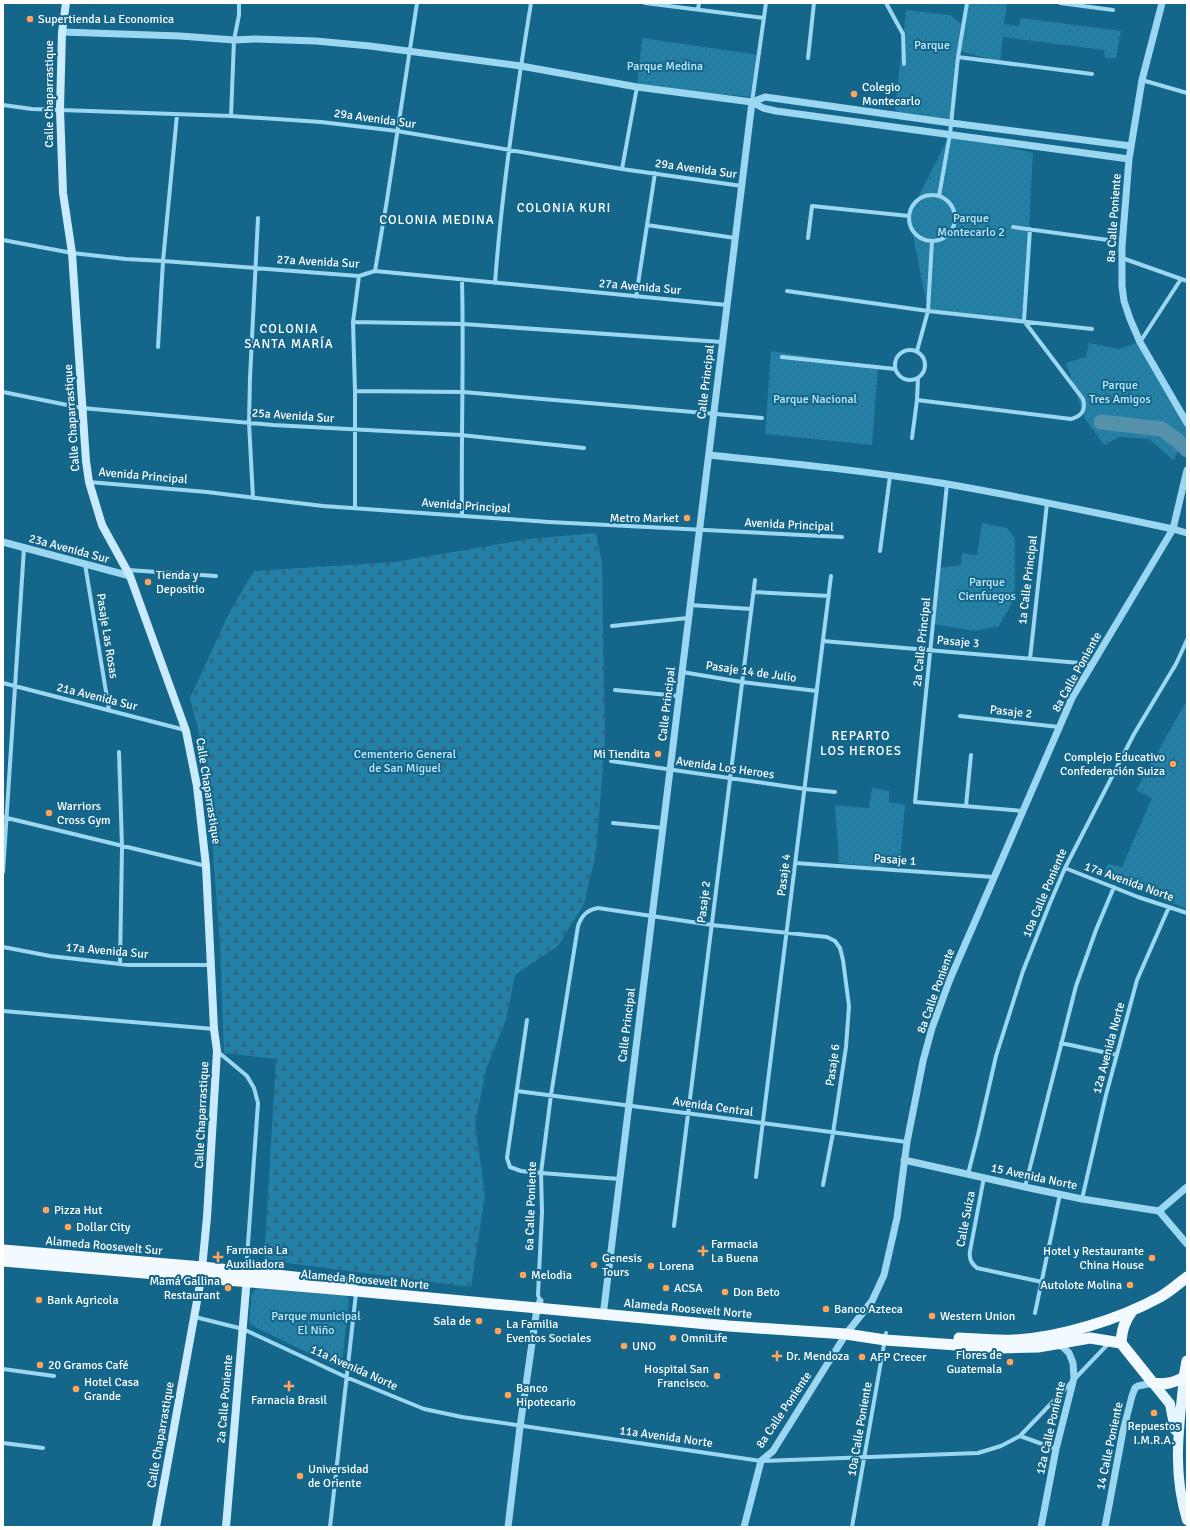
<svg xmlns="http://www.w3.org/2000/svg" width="1190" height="1530" viewBox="0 0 1190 1530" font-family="Signika,sans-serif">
<defs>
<pattern id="green-dots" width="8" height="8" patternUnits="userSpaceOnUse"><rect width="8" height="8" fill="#2380a7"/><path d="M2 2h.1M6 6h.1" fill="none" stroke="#35697e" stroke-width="1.8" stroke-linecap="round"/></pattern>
<pattern id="cemetery-stones" width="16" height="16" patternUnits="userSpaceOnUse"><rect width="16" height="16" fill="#2380a7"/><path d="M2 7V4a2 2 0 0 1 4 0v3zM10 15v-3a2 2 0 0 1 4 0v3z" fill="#35697e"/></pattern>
</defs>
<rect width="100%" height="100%" fill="#14668a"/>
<path fill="url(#green-dots)" d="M967,3H1007L1004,24L1019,26L1021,18L1121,31L1116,58H1105L1104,50L1003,37L1000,62L960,51L951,123L907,117L895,110L906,10L950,15L963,25Z
M642,38L759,55L753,97L637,87Z
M950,134L1033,153L1024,321L928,311L909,216Z
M1140,342L1180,410L1187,412V437L1173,460L1149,439L1119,437L1104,445L1085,419L1066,363L1086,357L1089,343L1118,349Z
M771,351L878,367L872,445L765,434Z
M982,523L1007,528L1015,539V598L999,626L974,631L934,624L940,568L961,565L962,553L977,555Z
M1187,700V909L1103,875L1108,864L1122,867L1152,798L1136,790Z
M872,788L889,791V802L905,805L900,863L879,867L839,863L835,805L869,808Z
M258,1287L346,1295L349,1299L342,1363L337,1367L253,1326L249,1322L252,1293Z"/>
<path fill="url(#cemetery-stones)" d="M596,533L602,563L605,740L596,853L584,904L558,946L515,975L506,1020L486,1069L475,1124L485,1195L471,1287L264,1260L276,1059L224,1053L220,945L206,761L190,698L230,611L254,571L395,562L529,539Z"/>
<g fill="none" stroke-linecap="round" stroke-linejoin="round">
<path stroke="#5591aa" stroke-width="15" d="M1101,422L1162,429L1177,440L1187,450"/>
<path stroke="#9bd7f0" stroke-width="4" d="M645,3L764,18
M886,3L903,34L904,64
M1060,3L1113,10
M698,10L699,3
M958,57L1092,74
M808,58L814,3
M1142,80L1187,93
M752,102L766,3
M3,105L32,109L231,116L321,122L397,131L622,169L742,186
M231,116L234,40L239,15V3
M622,169L637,87
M909 218a23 23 0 1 1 46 0a23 23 0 1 1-46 0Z
M939,196L950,134L958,57L967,3
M647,225L735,238
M1013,227L1108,240
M808,238L812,206L909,216
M3,240L72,253L126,259L163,261L359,276L375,271L727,305
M1122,258L1187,281
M375,271L387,200L417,3
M462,280C464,358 461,437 462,515
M495,283C502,189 516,96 531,3
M787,291L928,311L1092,329
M636,297L655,173
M353,322L463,324L722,342
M1140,342L1181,279
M158,347L163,261L177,115
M895 365a15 15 0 1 1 30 0a15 15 0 1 1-30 0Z
M917,351L928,311L932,241
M782,357L895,369
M355,391L463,392L762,418
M3,392L82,408L273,425L461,435L584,448
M917,400L1071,419C1082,416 1086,410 1083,399L1024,321L1030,229
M912,438L917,400L918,378
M89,482L207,492L323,506L549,522L842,537
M947,484L915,802L1023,811
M253,498L249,423L250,378L258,218
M355,508V391L353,322L359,276
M880,551L890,476
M85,564L109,710
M128,570L216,576
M754,592L829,596
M690,605L751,609
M612,626L688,618
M823,641L1091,664
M1030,659L1047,503
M682,672L742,682L817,691
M3,683L185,730
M615,690L679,696
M960,716L1059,727
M119,752L122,847L120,964
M611,761L805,789L835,792
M966,806L971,755
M3,817L206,866
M613,823L663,828
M795,863L993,877
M1065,868L1138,897L1187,913
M3,872L24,548
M3,947L50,956L129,965H211
M3,1011L214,1029
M527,1020L507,1158L510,1167L521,1171L541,1173L620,1179
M1061,1043L1117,1055
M217,1051L247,1076L254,1088L258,1103L246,1272
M517,1091L907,1142
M968,1174L978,1135L996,1056L1023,971L1050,903L1065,868L1134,734L1176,664L1187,640
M756,1177L831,576
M984,1177L970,1251C969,1259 971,1263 977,1268L1042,1282
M1025,1187L1076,986L1096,930L1114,887
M1082,1199L1106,1095L1137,980L1169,907
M674,1226L755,580
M540,1301L538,1295L542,1212L541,1173L551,1095L578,926C582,915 587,910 598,908L712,925L827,937L835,941L840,948L843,960L849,1006L846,1047L833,1133L823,1185
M1035,1313L1060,1194
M195,1317L243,1329L346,1377L424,1409L462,1417L761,1461L978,1453L1001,1446L1020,1436L1109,1343
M3,1369L54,1376
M1020,1436L1056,1449
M3,1443L43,1448
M330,1527L357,1284
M852,1527L886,1333"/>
<path stroke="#9bd7f0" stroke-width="7" d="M1162,3L1142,80L1129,159L1122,246V286L1124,301L1130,319L1140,342L1187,423
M62,32L180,36L234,40L255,39L316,41L370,46L521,66L637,87L752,102L763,108L776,111L1129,159
M752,102L765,97L951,123L1131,146
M709,455C788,463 868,471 947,484C1022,497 1098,513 1173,529L1187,533
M3,542L130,576
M904,1160L1025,1187L1082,1199L1159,1211
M1159,1211L1187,1244
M1159,1211L1187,1187
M604,1308L752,102
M508,1527L520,1427L536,1315L540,1301
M744,1527L761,1461L773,1451L846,1334L872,1301L884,1275L897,1218L907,1142L923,1061L932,1028L950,979L1072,698L1173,529L1187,470
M1041,1527L1056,1449L1074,1378L1073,1363L1069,1353L1063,1347L1057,1345
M1105,1527L1123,1431L1132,1396L1135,1388L1138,1386L1153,1383"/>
<path stroke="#c9ebfb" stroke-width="8" d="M66,3L62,32L60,109L63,193L72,253L86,461L89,482L102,525L130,576L186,731L197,786L206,866L214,1029L217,1051L207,1217L201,1279L156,1527
M226,1527L247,1277"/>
<path stroke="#e4f5ff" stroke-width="10" d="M1184,1377C1179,1428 1172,1470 1187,1520
M1153,1383L1170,1404L1175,1430"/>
<path stroke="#f2faff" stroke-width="11" d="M3,1250L202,1267L350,1283
M3,1261L356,1291L729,1326L846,1334L885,1340L1000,1348L1038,1347L1090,1338L1121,1343L1153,1383C1165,1385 1173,1383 1184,1377L1187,1361
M959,1338C977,1339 996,1341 1014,1340C1059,1338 1120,1319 1160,1297C1169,1292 1178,1284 1187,1277
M1121,1343C1122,1330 1124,1322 1132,1311"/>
</g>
<g fill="#ffa45a" stroke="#14668a" stroke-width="1.5">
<circle cx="30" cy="19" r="4"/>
<circle cx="854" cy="94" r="4"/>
<circle cx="687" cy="518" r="4"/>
<circle cx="148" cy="582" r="4"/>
<circle cx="658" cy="754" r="4"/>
<circle cx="1173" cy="764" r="4"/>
<circle cx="49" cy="813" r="4"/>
<circle cx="46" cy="1210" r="4"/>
<circle cx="68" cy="1227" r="4"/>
<path d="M701 1245h4v4h4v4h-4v4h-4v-4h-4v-4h4z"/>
<path d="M216 1251h4v4h4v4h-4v4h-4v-4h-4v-4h4z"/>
<circle cx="1152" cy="1258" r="4"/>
<circle cx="594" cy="1265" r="4"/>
<circle cx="651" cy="1266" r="4"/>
<circle cx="523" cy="1275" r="4"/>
<circle cx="1130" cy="1285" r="4"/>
<circle cx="228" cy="1288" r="4"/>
<circle cx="666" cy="1288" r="4"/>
<circle cx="725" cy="1292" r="4"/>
<circle cx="39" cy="1300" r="4"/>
<circle cx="826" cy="1309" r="4"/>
<circle cx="932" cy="1316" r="4"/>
<circle cx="479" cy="1321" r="4"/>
<circle cx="498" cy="1331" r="4"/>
<circle cx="673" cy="1338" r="4"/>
<circle cx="624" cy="1346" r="4"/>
<path d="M775 1350h4v4h4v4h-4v4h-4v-4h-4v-4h4z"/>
<circle cx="862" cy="1357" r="4"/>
<circle cx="1010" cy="1362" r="4"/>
<circle cx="40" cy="1365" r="4"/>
<circle cx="717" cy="1376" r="4"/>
<path d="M287 1380h4v4h4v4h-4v4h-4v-4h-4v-4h4z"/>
<circle cx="76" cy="1389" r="4"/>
<circle cx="508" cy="1395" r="4"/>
<circle cx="1154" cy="1413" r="4"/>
<circle cx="300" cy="1476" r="4"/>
</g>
<g text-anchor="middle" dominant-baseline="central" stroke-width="4" stroke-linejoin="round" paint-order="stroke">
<g font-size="12" fill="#fff" stroke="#14668a" text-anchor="start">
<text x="38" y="19">Supertienda La Economica</text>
<text x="862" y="87">Colegio<tspan x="862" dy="14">Montecarlo</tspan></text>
<text x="679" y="518" text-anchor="end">Metro Market</text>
<text x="156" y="575">Tienda y<tspan x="156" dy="14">Depositio</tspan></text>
<text x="650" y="754" text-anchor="end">Mi Tiendita</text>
<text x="1165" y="757" text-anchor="end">Complejo Educativo<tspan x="1165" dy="14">Confederación Suiza</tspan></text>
<text x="57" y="806">Warriors<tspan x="57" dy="14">Cross Gym</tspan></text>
<text x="54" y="1210">Pizza Hut</text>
<text x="76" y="1227">Dollar City</text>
<text x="711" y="1244">Farmacia<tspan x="711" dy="14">La Buena</tspan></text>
<text x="226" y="1250">Farmacia La<tspan x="226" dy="14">Auxiliadora</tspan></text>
<text x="1144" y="1251" text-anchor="end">Hotel y Restaurante<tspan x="1144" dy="14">China House</tspan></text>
<text x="602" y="1258">Genesis<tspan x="602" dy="14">Tours</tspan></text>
<text x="659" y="1266">Lorena</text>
<text x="531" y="1275">Melodia</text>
<text x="220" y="1281" text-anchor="end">Mamá Gallina<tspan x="220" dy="14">Restaurant</tspan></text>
<text x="1122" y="1285" text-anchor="end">Autolote Molina</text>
<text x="674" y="1288">ACSA</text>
<text x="733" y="1292">Don Beto</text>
<text x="47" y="1300">Bank Agricola</text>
<text x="834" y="1309">Banco Azteca</text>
<text x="940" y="1316">Western Union</text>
<text x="471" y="1321" text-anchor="end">Sala de</text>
<text x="506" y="1324">La Familia<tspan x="506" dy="14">Eventos Sociales</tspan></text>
<text x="681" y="1338">OmniLife</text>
<text x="632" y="1346">UNO</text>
<text x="1002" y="1355" text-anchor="end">Flores de<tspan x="1002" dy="14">Guatemala</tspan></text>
<text x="786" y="1356">Dr. Mendoza</text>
<text x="870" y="1357">AFP Crecer</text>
<text x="48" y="1365">20 Gramos Café</text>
<text x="709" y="1369" text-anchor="end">Hospital San<tspan x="709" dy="14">Francisco.</tspan></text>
<text x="84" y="1382">Hotel Casa<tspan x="84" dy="14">Grande</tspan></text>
<text x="516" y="1388">Banco<tspan x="516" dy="14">Hipotecario</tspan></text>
<text x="289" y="1400" text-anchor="middle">Farnacia Brasil</text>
<text x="1154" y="1426" text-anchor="middle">Repuestos<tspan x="1154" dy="14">I.M.R.A.</tspan></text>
<text x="308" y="1469">Universidad<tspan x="308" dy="14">de Oriente</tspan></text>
</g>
<g font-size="12" fill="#c1ebfb" stroke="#14668a">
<text x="932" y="45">Parque</text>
<text x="665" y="66">Parque Medina</text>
<text x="971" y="218">Parque<tspan x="971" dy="14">Montecarlo 2</tspan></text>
<text x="1120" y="385">Parque<tspan x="1120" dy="14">Tres Amigos</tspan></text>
<text x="815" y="399">Parque Nacional</text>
<text x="987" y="582">Parque<tspan x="987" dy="14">Cienfuegos</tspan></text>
<text x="405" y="754">Cementerio General<tspan x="405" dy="14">de San Miguel</tspan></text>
<text x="316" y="1316">Parque municipal<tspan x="316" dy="14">El Niño</tspan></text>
</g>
<g font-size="12" fill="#fff" stroke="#14668a">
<text transform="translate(49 94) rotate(-90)">Calle Chaparrastique</text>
<text transform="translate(375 119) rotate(8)">29a Avenida Sur</text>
<text transform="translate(696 169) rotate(8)">29a Avenida Sur</text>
<text transform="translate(1114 218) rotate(-86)">8a Calle Poniente</text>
<text transform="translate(318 262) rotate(3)">27a Avenida Sur</text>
<text transform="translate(640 287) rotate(5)">27a Avenida Sur</text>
<text transform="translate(706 382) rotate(-83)">Calle Principal</text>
<text transform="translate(293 416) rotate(4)">25a Avenida Sur</text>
<text transform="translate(72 418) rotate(-94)">Calle Chaparrastique</text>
<text transform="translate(143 476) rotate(5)">Avenida Principal</text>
<text transform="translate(466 506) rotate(4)">Avenida Principal</text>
<text transform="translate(789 525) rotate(3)">Avenida Principal</text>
<text transform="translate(69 549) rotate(15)">23a Avenida Sur</text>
<text transform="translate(1028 580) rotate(-83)">1a Calle Principal</text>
<text transform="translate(107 636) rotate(81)">Pasaje Las Rosas</text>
<text transform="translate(922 642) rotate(-84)">2a Calle Principal</text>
<text transform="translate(958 642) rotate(5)">Pasaje 3</text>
<text transform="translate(751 672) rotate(8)">Pasaje 14 de Julio</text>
<text transform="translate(1077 672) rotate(-61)">8a Calle Poniente</text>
<text transform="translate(97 697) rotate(14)">21a Avenida Sur</text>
<text transform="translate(667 704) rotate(-83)">Calle Principal</text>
<text transform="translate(1011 712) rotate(6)">Pasaje 2</text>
<text transform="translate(725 768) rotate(8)">Avenida Los Heroes</text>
<text transform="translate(208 791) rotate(81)">Calle Chaparrastique</text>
<text transform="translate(895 860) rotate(4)">Pasaje 1</text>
<text transform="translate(784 875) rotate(-83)">Pasaje 4</text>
<text transform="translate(1129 882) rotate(20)">17a Avenida Norte</text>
<text transform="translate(1045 893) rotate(-67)">10a Calle Poniente</text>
<text transform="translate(704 902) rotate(-83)">Pasaje 2</text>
<text transform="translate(107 951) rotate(5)">17a Avenida Sur</text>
<text transform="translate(936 991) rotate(-70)">8a Calle Poniente</text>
<text transform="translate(627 1025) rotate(-83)">Calle Principal</text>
<text transform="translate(1109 1048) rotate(-75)">12a Avenida Norte</text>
<text transform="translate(833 1065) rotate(-82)">Pasaje 6</text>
<text transform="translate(713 1107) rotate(8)">Avenida Central</text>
<text transform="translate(202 1115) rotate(-87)">Calle Chaparrastique</text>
<text transform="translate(1034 1177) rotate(12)">15 Avenida Norte</text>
<text transform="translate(531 1206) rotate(-88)">6a Calle Poniente</text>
<text transform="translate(966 1219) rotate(-79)">Calle Suiza</text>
<text transform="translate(104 1246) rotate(5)">Alameda Roosevelt Sur</text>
<text transform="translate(365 1280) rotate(5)">Alameda Roosevelt Norte</text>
<text transform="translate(688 1309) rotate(5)">Alameda Roosevelt Norte</text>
<text transform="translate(354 1368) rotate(24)">11a Avenida Norte</text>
<text transform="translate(225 1399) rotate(-85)">2a Calle Poniente</text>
<text transform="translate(784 1410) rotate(-56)">8a Calle Poniente</text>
<text transform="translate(1051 1428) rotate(-77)">12a Calle Poniente</text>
<text transform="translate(860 1429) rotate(-80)">10a Calle Poniente</text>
<text transform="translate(161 1435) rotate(-80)">Calle Chaparrastique</text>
<text transform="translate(666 1437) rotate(8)">11a Avenida Norte</text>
<text transform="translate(1110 1446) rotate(-78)">14 Calle Poniente</text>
</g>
<g font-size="13" letter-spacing="1" fill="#fff" stroke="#14668a">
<text x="564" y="208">COLONIA KURI</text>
<text x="437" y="220">COLONIA MEDINA</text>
<text x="289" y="329">COLONIA<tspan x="289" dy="15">SANTA MARÍA</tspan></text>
<text x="861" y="736">REPARTO<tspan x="861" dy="15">LOS HEROES</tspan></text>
</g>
</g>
<rect width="1190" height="1530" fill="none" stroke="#ffffff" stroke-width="8"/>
</svg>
